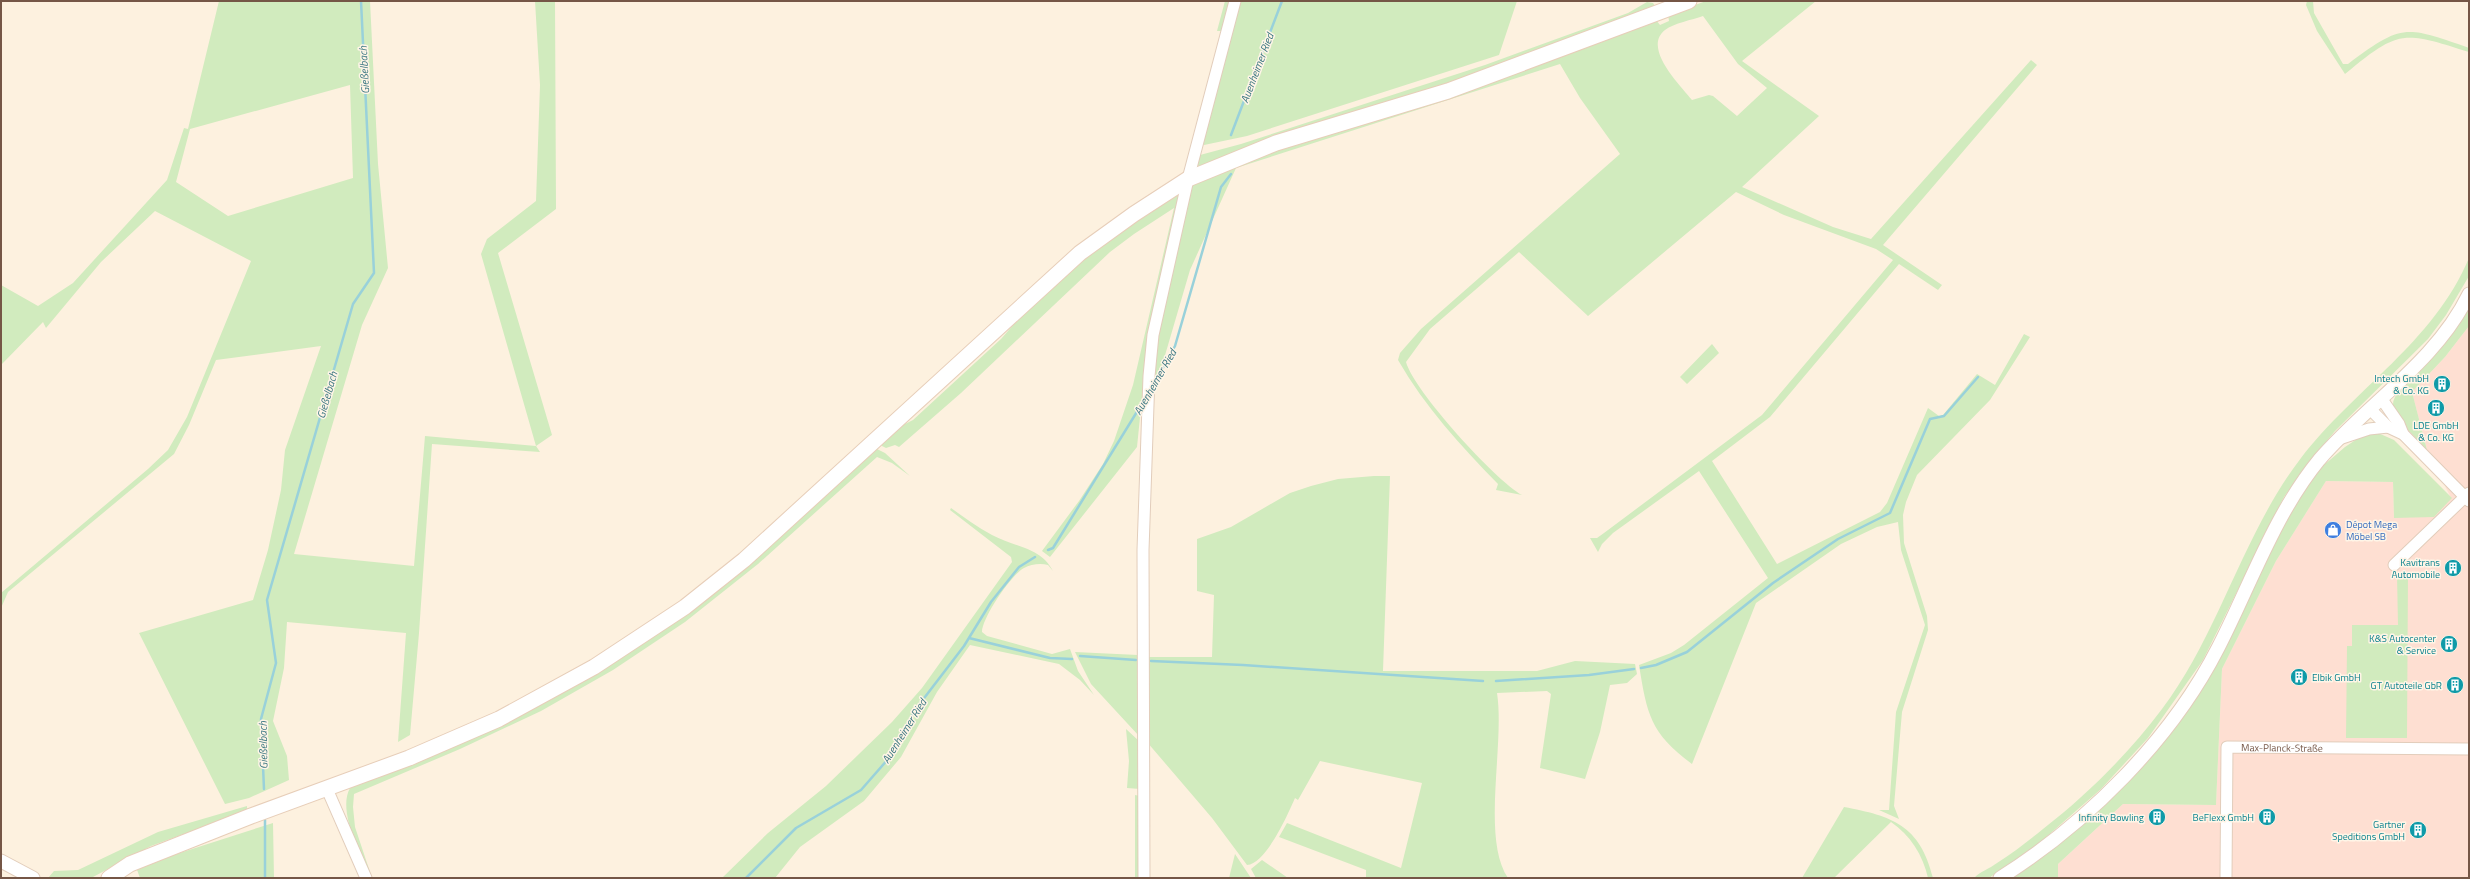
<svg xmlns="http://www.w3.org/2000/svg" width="2470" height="879" viewBox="0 0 2470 879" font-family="'Titillium Web',sans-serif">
<rect width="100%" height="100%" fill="#fdf1df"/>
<path fill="#fedfd2" d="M2469,326V878H2058V864L2123,804L2216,805L2222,669L2276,561L2326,481L2393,482L2394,518L2451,498L2427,450L2412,392L2445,357Z"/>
<path fill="#d1ebbe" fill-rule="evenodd" d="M219,1H370L378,164L388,268L362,325L294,554L414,566L425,436L536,446L481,254L487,239L536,201L540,85L535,1H555L556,209L498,253L552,435L536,446L540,452L432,444L419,633L410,735L398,742L406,633L287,622L284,668L273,721L287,756L289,780L249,798L225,804L139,633L253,600L268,550L281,490L285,450L321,346L216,360L189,425L174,454L8,592L1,608V593L148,469L168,450L187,417L251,261L155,211L101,262L46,328L43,322L1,365V285L38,306L73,283L167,180L184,128L188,129ZM350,85L353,178L228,216L176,182L190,129Z
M1225,1H1231L1222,31H1217Z
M1239,1H1517L1499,55L1247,136L1204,145L1202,142Z
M1706,1H1816L1742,61L1819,116L1742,187L1833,227L1871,239L2031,60L2037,65L1883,245L1942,285L1938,290L1899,264L1770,417L1712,461L1777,564L1880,512L1887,503L1928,408L1939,416L1943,415L1977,374L1995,385L2024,334L2030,337L1990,400L1917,475L1906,502L1903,515L1904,543L1927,616L1928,630L1902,712L1894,806L1899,819L1879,810H1889L1896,712L1925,625L1901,550L1898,522L1877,527L1841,544L1756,603L1692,764C1650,733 1647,714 1639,665L1671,653L1684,645L1768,578L1699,471L1613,533L1602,544L1598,552L1590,538H1597L1604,533L1762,415L1893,260L1876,249L1784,215L1736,192L1588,316L1519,252L1430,329L1406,362C1414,391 1495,480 1522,495L1496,490L1498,484C1460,445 1425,407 1398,360L1400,353L1421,329L1620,154L1580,98L1560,64L1236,168L1190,270L1156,386L1151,414L1159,313L1190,185L1230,165L1656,20L1660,25L1669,21L1668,15ZM1703,16L1738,64L1767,88L1737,116L1713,96L1709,95L1692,100C1680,85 1642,48 1665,30C1674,23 1692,20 1703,16Z
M2307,1H2313L2314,13L2343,64H2348C2403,23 2405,26 2469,48V52C2403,31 2399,29 2345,74L2317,31L2306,5Z
M1647,2L1653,3L1655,6L1584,37L1199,168L1196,164L1200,155L1241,144L1485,65L1628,13Z
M1175,193L1179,195L1148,338L1137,447L1050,557L1042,551L1079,501L1103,464L1114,441L1133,385L1174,208L1134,234L1110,252L961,393L899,447L895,445L886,448L882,446L881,443L897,428L913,420L1001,339L1029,307L1091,251Z
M2469,258V276L2446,315L2428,339L2335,431L2305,467L2284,497L2203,660L2148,738L2101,789L2036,846L1989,878H1974C1981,871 1989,869 1997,863C2013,853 2028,841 2043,829C2087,795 2128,754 2162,709C2220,632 2242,535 2301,458C2355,388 2433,343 2469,258Z
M2469,308V326L2445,357L2412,392L2427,450C2418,440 2395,419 2393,406C2391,389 2437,349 2449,336C2457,327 2463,317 2469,308Z
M1712,344L1719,353L1687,384L1680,377Z
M2378,433L2394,440L2452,498L2434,517L2394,518L2393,482L2326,481L2276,561L2222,669L2216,805L2123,804L2058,864V878H2010L2169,730L2282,525L2317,471L2345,447L2363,435Z
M875,448L885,453L910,476L892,463L877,457L758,564L685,622L613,670L541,711L460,749L354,794L353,807L355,827L372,878C361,856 337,811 350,788L584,678Z
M1374,476H1390L1383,671H1537L1575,661L1635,664L1637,674L1627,683L1610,685L1600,732L1585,779L1540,768L1551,694L1547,691L1497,693C1505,745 1481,838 1508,878H1366V870L1279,837L1287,823L1401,868L1422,783L1320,761L1298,800L1295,798C1288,814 1266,864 1247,865L1212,818L1147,742L1148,657H1212L1214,595L1197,591V539L1231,527L1290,493L1311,486L1338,479Z
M951,508C964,517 977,527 992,535C1014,547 1041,547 1053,571L1048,565C1041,563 1031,564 1024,568C1011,575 982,618 982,632L987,636L1052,654L1070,649L1078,671L1094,695L1080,680L1059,664L970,645L937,692L901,757L864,801L800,847L775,878H722L768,833L826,786L892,722L922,688L1012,562L1011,557L950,510Z
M2397,575H2408L2407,738H2346L2347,646H2352V625H2398Z
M1075,652L1138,655L1139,736L1091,684Z
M1126,729L1139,741L1140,789L1127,788L1129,761Z
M1135,795L1140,796V878H1135Z
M247,806V811L151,846L93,877L48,878L54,871L78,870L158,832Z
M1844,807C1892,816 1920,825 1933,878H1928C1923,855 1910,835 1891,822L1834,878H1802Z
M273,823L274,878H140L136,867Z
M1235,854L1251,878H1229Z
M1262,860L1288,878H1256L1251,869Z"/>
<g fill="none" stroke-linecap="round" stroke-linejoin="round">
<path stroke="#99d1da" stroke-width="2.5" d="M1231,135L1282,1
M1153,386L1175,346L1221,187L1231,174
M1048,550L1053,548L1143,402
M969,638L1050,658L1072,659
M1080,656L1136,660
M1151,661L1243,665L1483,681
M1641,668L1656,665L1687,652L1773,583L1838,539L1890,513L1930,419L1944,416L1978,377
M1496,681L1589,675L1634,669
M264,789L261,719L276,663L267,600L353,304L374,273L361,1
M265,878V820
M746,878L796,828L861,790L889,758L915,710L964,646L991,602L1019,567L1035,557"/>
<defs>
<g id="minor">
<path d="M2381,398L2399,424L2403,434"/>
<path d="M2370,409L2388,427L2403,434L2469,501"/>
<path d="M2342,438L2369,429L2388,427"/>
<path d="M2394,565L2469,493"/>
<path d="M327,789L366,878"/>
<path d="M1144,878L1143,550L1149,376L1153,335L1188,179L1235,1"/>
<path id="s1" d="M2226,878L2227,747L2469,749"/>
</g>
<path id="tertiary" d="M1,861L33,878
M2000,878C2087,823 2171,740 2218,648C2250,586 2274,515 2319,460C2367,404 2436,362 2469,294"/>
<path id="secondary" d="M109,878L130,864L251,816L409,758L499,719L594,667L685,607L744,560L1080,253L1134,214L1188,179L1276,143L1448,91L1689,1"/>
</defs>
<use href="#minor" stroke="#e2cdbb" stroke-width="13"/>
<use href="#tertiary" stroke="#e2cdbb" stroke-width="15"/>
<use href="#secondary" stroke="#e7ceb9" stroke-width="17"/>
<use href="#minor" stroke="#fff" stroke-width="11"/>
<use href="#tertiary" stroke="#fff" stroke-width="13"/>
<use href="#secondary" stroke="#fff" stroke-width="15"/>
</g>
<defs>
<symbol id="building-disc" viewBox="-11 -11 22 22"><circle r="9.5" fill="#0f9aa8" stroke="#fff5e7"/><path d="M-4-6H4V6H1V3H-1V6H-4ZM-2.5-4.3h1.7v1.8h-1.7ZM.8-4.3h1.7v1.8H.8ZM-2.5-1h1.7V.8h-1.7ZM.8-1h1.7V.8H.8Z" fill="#fff"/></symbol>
<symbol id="shop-disc" viewBox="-11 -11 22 22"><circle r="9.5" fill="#3f7fe0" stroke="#fff5e7"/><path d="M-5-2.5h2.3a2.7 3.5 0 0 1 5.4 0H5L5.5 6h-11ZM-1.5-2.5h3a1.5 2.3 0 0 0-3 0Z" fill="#fff"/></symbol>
</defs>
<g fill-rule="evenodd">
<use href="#building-disc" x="2432" y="374" width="20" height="20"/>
<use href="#building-disc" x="2426" y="398" width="20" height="20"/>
<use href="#shop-disc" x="2323" y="520" width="20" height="20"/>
<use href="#building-disc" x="2443" y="558" width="20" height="20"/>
<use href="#building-disc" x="2439" y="634" width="20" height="20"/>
<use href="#building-disc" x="2289" y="667" width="20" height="20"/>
<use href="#building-disc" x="2445" y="675" width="20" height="20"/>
<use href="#building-disc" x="2147" y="807" width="20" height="20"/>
<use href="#building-disc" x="2257" y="807" width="20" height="20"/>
<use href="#building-disc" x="2408" y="820" width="20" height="20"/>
</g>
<g text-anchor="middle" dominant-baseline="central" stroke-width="3" stroke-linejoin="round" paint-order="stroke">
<g font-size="10" fill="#0d838f" stroke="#fff5e7" text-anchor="end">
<text x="2429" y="378">Intech GmbH<tspan x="2429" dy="12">&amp; Co. KG</tspan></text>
<text x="2436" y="425" text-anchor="middle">LDE GmbH<tspan x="2436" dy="12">&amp; Co. KG</tspan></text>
<text x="2440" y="562">Kavitrans<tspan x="2440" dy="12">Automobile</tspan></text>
<text x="2436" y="638">K&amp;S Autocenter<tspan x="2436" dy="12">&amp; Service</tspan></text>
<text x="2312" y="677" text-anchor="start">Elbik GmbH</text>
<text x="2442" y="685">GT Autoteile GbR</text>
<text x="2144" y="817">Infinity Bowling</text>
<text x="2254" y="817">BeFlexx GmbH</text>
<text x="2405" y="824">Gartner<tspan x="2405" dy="12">Speditions GmbH</tspan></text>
</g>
<g font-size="10" fill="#366cbe" stroke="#fff5e7" text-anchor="start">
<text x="2346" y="524">Dépot Mega<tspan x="2346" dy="12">Möbel SB</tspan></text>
</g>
<g font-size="10" fill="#755646" stroke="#fff5e7">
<text stroke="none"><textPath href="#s1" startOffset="186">Max-Planck-Straße</textPath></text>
</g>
<g font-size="11" font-style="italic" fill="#3c7883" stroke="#fff5e7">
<text transform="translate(1257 68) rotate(-69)">Auenheimer Ried</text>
<text transform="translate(364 70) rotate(-93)">Gießelbach</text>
<text transform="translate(1155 382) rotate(-60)">Auenheimer Ried</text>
<text transform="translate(327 395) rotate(-74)">Gießelbach</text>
<text transform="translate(904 731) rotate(-58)">Auenheimer Ried</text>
<text transform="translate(263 745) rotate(-91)">Gießelbach</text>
</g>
</g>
<rect width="2470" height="879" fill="none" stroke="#755646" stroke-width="4"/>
</svg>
